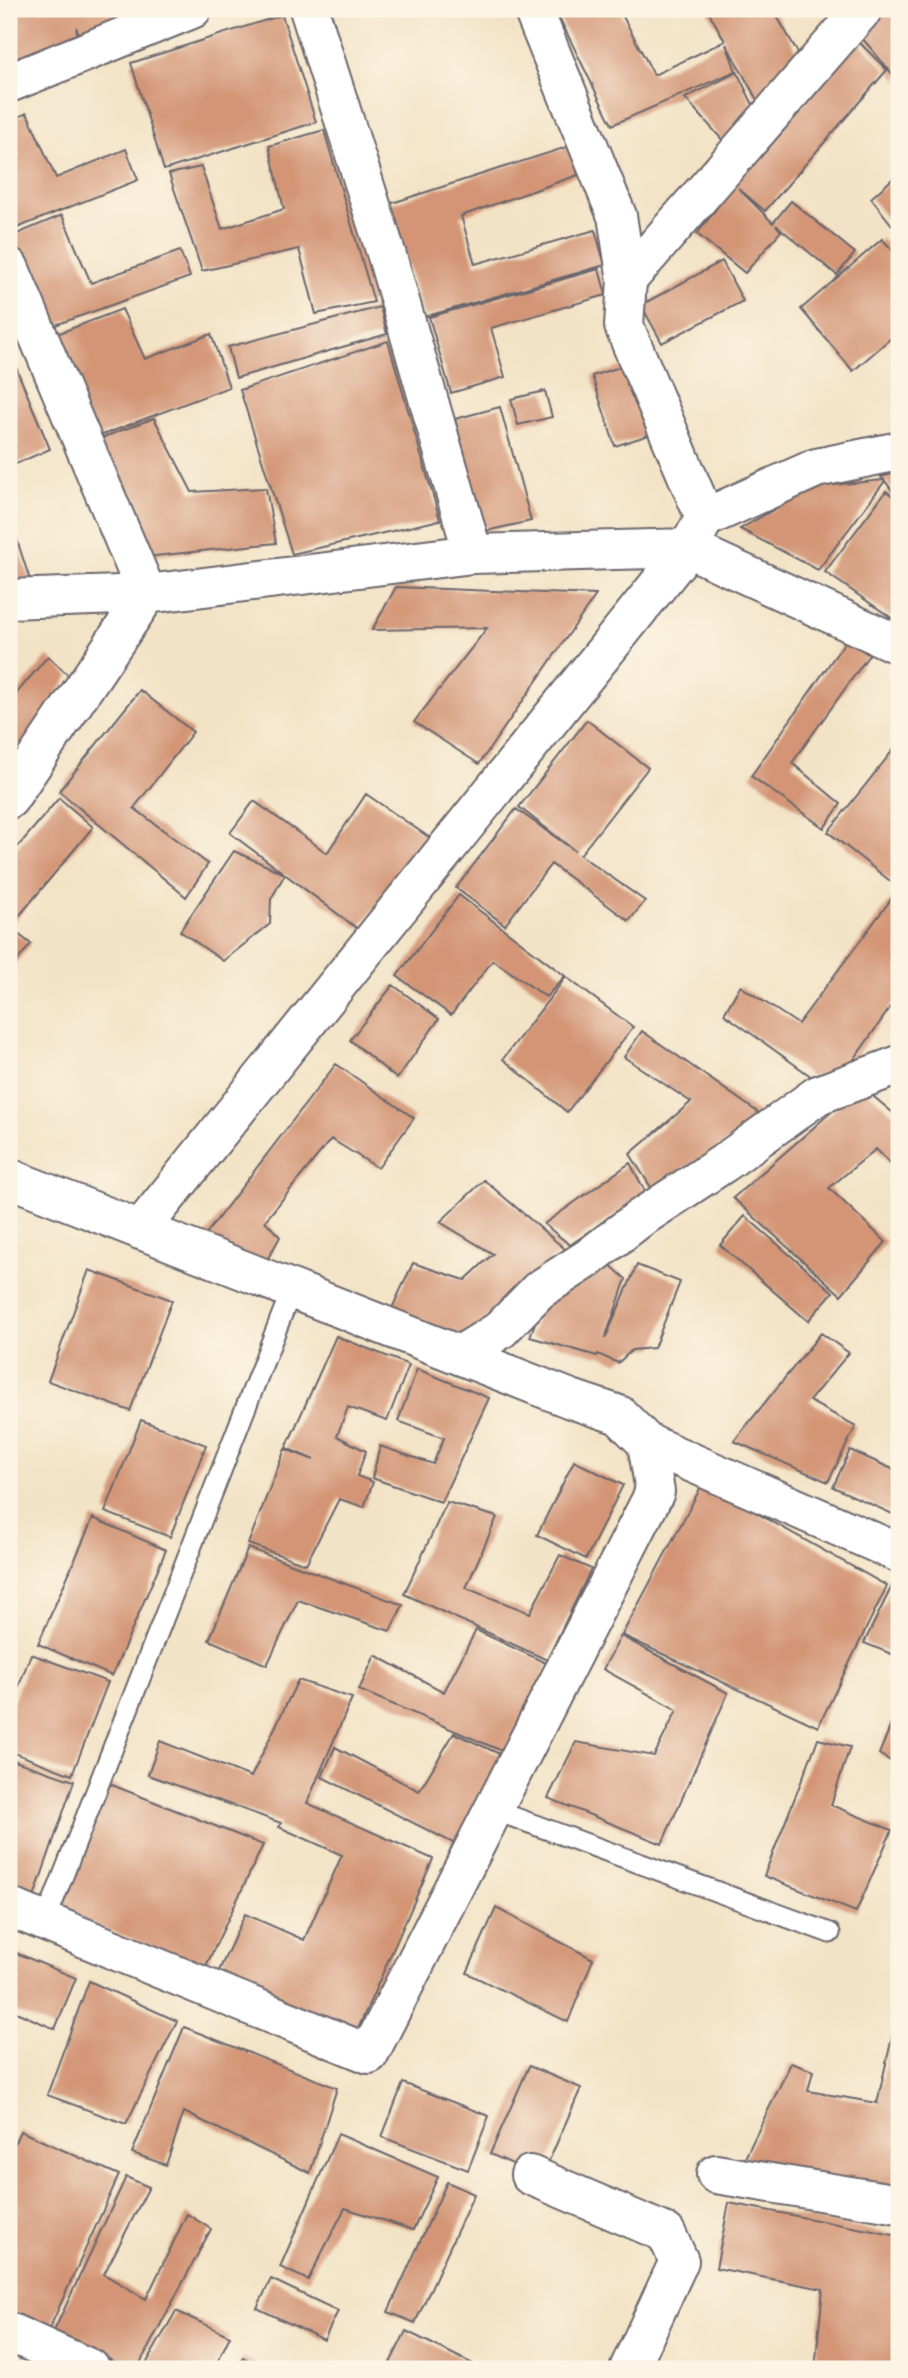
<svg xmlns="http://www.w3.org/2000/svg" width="908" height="2378" viewBox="0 0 908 2378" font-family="'Gentium Book Plus',serif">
<rect width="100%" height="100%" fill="#fcf5e5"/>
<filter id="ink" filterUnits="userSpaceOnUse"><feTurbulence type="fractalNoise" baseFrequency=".0143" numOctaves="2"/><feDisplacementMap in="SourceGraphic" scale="14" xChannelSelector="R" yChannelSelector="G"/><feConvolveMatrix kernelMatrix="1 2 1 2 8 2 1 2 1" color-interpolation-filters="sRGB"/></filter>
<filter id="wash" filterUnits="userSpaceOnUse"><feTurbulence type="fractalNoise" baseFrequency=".00686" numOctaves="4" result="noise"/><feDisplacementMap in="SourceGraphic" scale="28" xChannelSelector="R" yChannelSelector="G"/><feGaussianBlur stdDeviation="1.57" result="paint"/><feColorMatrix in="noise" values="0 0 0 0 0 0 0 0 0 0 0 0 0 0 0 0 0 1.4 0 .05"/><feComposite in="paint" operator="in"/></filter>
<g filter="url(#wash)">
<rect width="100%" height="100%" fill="#f3e3c6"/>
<g id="blocks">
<path fill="#d39576" d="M17,9H153L80,38L76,27L78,36L9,63V12Z
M555,9H619L654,75L725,41L707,9H773L802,60L761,107L726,44L736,71L612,125Z
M880,9H899V82L857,32Z
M282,15L316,122L164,170L131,63Z
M857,40L887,70L765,211L738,188L773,223L791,201L855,253L837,275L776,225L781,231L745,273L697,234L734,185Z
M737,72L760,119L733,152L685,98Z
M27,113L56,178L126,149L138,180L9,231V121Z
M324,130L374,302L316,314L299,249L202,271L169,174L201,167L222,229L284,209L269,146Z
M570,146L578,175L461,216L475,264L595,230L605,265L424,317L389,204Z
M899,173V218L892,225L871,198Z
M62,215L91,283L180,251L190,277L47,328L12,236Z
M882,239L899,257V331L853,371L801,309Z
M722,261L743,301L662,343L641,305Z
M599,269L606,295L491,328L505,377L451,393L429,317Z
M380,307L387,334L236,378L228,347Z
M122,309L145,359L211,334L229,387L97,437L49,337Z
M388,341L440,520L292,554L240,390Z
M12,358L50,449L9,467V359Z
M632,363L655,433L615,446L592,376Z
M545,391L552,417L518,425L511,399Z
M500,407L531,521L486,531L455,419Z
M154,418L192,492L266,488L276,543L137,558L91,442Z
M899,472V500L885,481L818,570L740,529L813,487L884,480L881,477Z
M886,491L899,501V623L825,572Z
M16,537L30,580L9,578V540Z
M396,587L596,595L479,764L414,722L487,628L372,630Z
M847,639L869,655L792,763L841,804L824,828L751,776Z
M48,656L69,676L9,764V702Z
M140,690L193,732L134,808L208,864L186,897L59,791Z
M587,720L648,768L580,855L645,901L629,921L551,864L505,925L456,888L516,809L575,851L519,807Z
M898,744L899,745V888L828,832Z
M366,794L430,838L358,929L230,833L254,801L327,853Z
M59,798L93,827L15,921L9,916V857Z
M234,851L285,874L271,899L270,924L223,961L180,931Z
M895,894L899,896V995L848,1068L812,1077L724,1014L740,986L798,1024Z
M459,895L565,976L546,997L493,960L451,1015L397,976Z
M9,927L31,944L9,971Z
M566,977L633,1027L567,1112L503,1059Z
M393,985L439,1019L397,1079L350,1040Z
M642,1031L766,1118L652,1189L630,1154L691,1102L624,1057Z
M336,1064L414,1118L378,1168L331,1139L265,1221L280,1237L262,1269L199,1243Z
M861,1086L899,1118V1172L876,1149L829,1188L886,1242L841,1295L733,1198Z
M630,1163L646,1193L570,1245L544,1224Z
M484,1180L565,1249L453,1348L386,1321L413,1263L465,1280L493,1254L440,1222Z
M745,1216L833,1292L808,1321L720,1245Z
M609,1264L626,1279L605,1339L637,1265L680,1282L654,1348L632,1350L618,1363L598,1354L597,1356L530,1337L543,1300Z
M89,1270L172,1300L130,1411L48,1381Z
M821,1333L849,1353L809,1401L856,1426L828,1482L734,1441Z
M336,1336L409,1365L387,1421L348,1407L337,1436L366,1451L357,1476L373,1482L364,1507L339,1499L306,1564L248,1544L285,1449L314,1460L286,1448Z
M417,1369L489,1398L441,1502L372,1478L380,1446L433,1464L444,1438L398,1421Z
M141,1420L206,1445L170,1537L105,1512Z
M850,1450L899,1472V1517L833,1487Z
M574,1461L623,1485L586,1559L537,1535Z
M703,1483L887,1586L818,1727L622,1635Z
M447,1502L497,1517L466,1588L530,1613L560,1555L591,1569L547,1660L404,1594Z
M93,1518L166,1550L112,1676L38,1644Z
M248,1548L403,1605L390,1631L298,1600L267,1665L209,1640Z
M892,1586L899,1590V1657L864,1643Z
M476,1630L548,1664L509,1754L359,1690L375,1655L444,1692Z
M621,1636L728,1693L662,1844L548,1798L576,1742L654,1756L677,1710L603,1669Z
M31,1654L108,1682L72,1775L9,1751V1712Z
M298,1680L352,1698L307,1803L433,1859L355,2036L217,1975L245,1914L304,1940L342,1855L279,1827L281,1823L148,1775L160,1741L251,1777Z
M899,1705V1766L879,1754Z
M454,1733L504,1756L459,1846L322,1777L335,1747L419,1791Z
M818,1739L850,1747L831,1805L892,1830L856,1912L764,1876Z
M9,1759L74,1781L34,1897L9,1886Z
M107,1783L263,1845L206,1966L59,1912Z
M496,1908L593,1959L568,2022L467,1973Z
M9,1950L76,1978L55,2029L9,2009Z
M89,1981L177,2021L126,2124L47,2095Z
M898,2011L899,2159L892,2190L743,2162L791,2063L813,2071L808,2091L877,2103Z
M184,2027L337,2088L310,2173L184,2112L166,2165L132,2153Z
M529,2066L581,2088L542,2177L490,2154Z
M403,2083L489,2116L468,2170L382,2137Z
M20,2131L119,2175L47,2334L9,2315V2155Z
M338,2134L438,2177L413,2230L345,2208L308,2280L280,2267Z
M126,2177L149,2187L104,2274L146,2299L187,2214L211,2229L137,2369H128L54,2331Z
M447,2182L474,2194L415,2323L388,2312Z
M729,2203L899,2236V2369H815L823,2289L716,2268Z
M271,2279L338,2311L324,2340L257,2308Z
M176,2311L230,2336L214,2369H143Z
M406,2331L475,2365L473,2369H387Z
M243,2357L264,2369H235Z"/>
</g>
</g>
<g filter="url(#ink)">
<use href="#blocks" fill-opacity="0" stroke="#6b666c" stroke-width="2"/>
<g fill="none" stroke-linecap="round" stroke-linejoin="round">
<defs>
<path id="lane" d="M494,1810L830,1933
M45,1922L292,1289"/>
<path id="street" d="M309,9L387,256L473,554
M533,9L617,216L627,280L624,326L705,518
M9,83L192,9
M9,267L147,594L9,799
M627,280L863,9
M9,599L147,594L473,554L688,548L899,645
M9,1178L571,1399L619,1415L647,1443L899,1553
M140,1230L688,548L705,518L816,468L899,451
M460,1355L500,1330L539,1290L587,1259L639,1219L724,1163L818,1095L899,1065
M9,1907L369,2054L655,1492L647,1443
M716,2174L899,2204
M530,2175L666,2233L679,2261L629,2369
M9,2332L91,2369"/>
</defs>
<use href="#lane" stroke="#6b666c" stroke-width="23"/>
<use href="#street" stroke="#6b666c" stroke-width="42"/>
<use href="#lane" stroke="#fff" stroke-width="19"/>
<use href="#street" stroke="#fff" stroke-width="38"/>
</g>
</g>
<rect width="908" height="2378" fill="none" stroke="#fcf5e5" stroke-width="35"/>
</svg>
